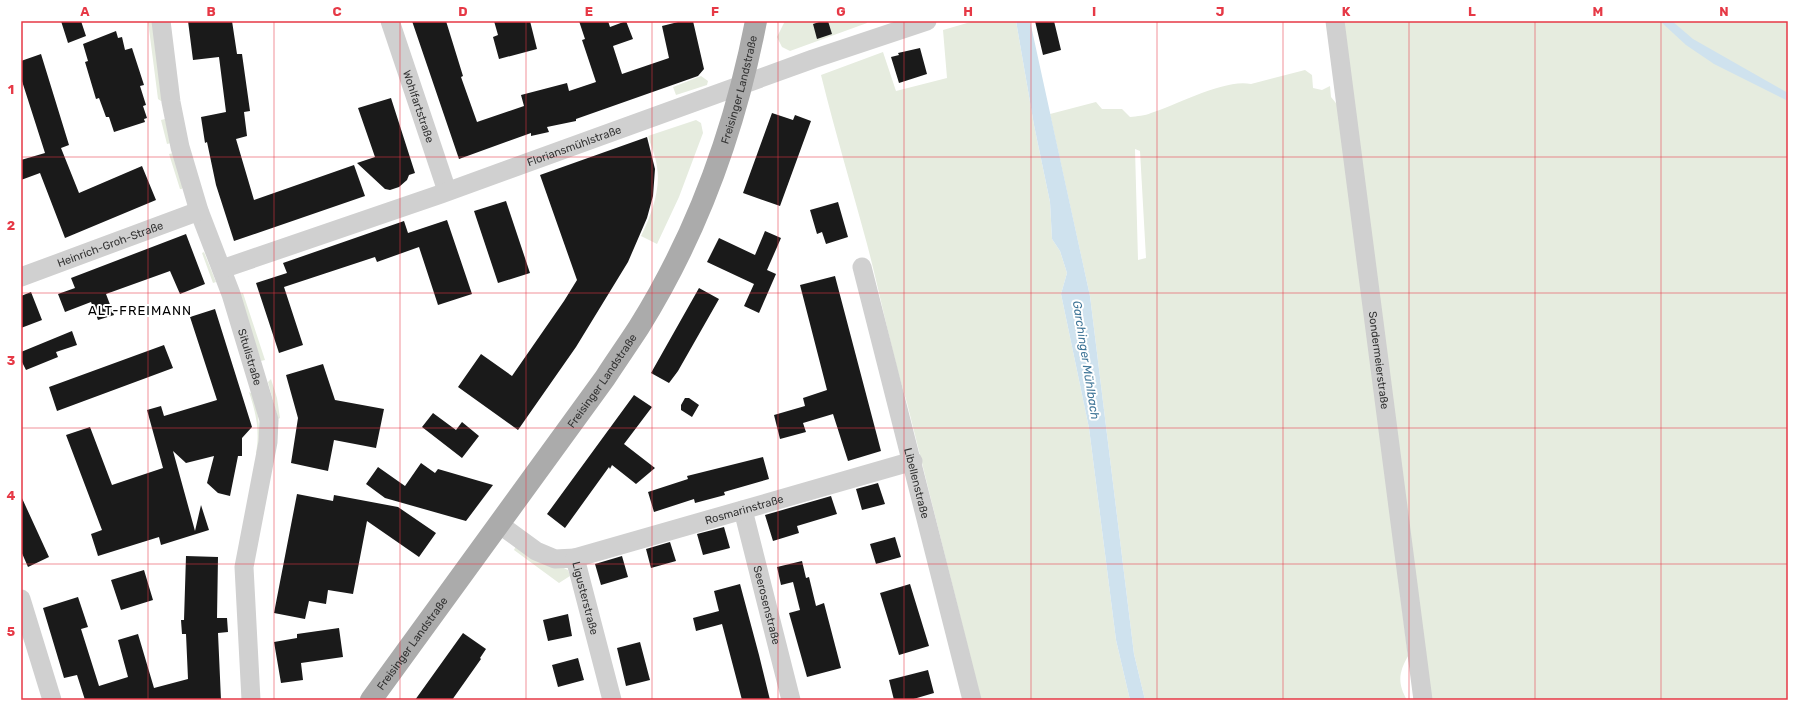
<svg xmlns="http://www.w3.org/2000/svg" width="1809" height="721" viewBox="0 0 1809 721" font-family="Rubik,sans-serif">
<rect width="100%" height="100%" fill="#fff"/>
<path fill="#e6ecdf" fill-rule="evenodd" d="M148,21H153L162,101H161L158,99Z
M785,21H867V23L790,51L782,47L777,37Z
M974,21H1016L1034,125L1050,202L1052,239L1060,251L1067,273L1061,294L1089,428L1116,640L1130,700H981L907,403C891,351 881,297 867,244C852,188 835,132 821,75L883,52L896,91L947,78L943,30Z
M1344,21H1788V700H1430Z
M1305,70L1312,75L1313,88L1322,90L1330,86L1331,97L1340,108L1408,656C1399,672 1397,683 1407,700H1145L1134,654L1090,296L1050,114L1096,102L1102,109H1122L1130,117C1137,116 1145,116 1151,113C1176,105 1226,78 1251,84ZM1135,149L1140,151L1146,258L1138,260Z
M701,76L708,81L707,85L676,95L673,87Z
M165,119L171,143L167,144L161,120Z
M696,120L701,123L703,133L679,197L657,244L641,236C651,216 661,189 657,167C656,157 651,146 648,136Z
M173,153L182,182V189H180L169,154Z
M204,252L216,282L213,283L202,253Z
M243,293L265,360L261,361L239,294Z
M271,379L277,398L280,418L278,419L268,382Z
M249,392L254,395C259,415 260,434 260,454L256,453C260,431 256,413 249,392Z
M516,546L568,570L570,576L559,583L514,550Z"/>
<path fill="#cfe2ee" d="M1016,21H1030L1090,296L1134,654L1145,700H1130L1116,640L1089,428L1061,294L1067,273L1060,251L1052,239L1050,202L1034,125Z
M1660,21H1672L1693,39L1788,93V101L1714,64L1686,45Z"/>
<path fill="#1a1a1a" d="M61,21H81L86,36L68,43Z
M188,21H232L237,54H242L250,111L244,112L247,136L236,139L254,200L354,165L365,196L234,241L216,185L207,142L205,143L201,117L226,112L219,57L193,60Z
M412,21H446L463,76L461,77L477,122L524,106L521,95L567,83L569,91L596,82L582,40L585,39L579,21H608L610,27L626,21L633,39L613,46L622,74L669,58L662,26L682,21H693L704,69L698,76L576,119V121L547,127L549,132L531,136V133L459,159Z
M494,21H530L537,49L499,59L493,37L498,35Z
M822,21H828L832,34L817,39L813,24Z
M1035,21H1054L1061,50L1043,55Z
M116,31L118,38L122,37L125,50L132,48L144,85L140,86L146,105L143,106L147,118L144,119L145,122L114,132L109,117H106L99,98L96,99L85,62L88,61L83,44Z
M920,48L927,74L899,83L891,57L899,55L898,53Z
M41,54L69,145L61,148L79,193L142,166L156,200L65,238L40,173L21,180V160L45,153L21,78V61Z
M391,98L415,173L409,175L407,180L399,187L390,190L385,189L357,163L375,157L358,108Z
M772,113L793,120L795,115L811,121L780,206L743,193Z
M647,137L655,169L653,196L647,218L628,262L576,347L518,430L458,387L481,354L512,376L564,301L577,280L540,175Z
M506,201L530,273L498,283L474,211Z
M838,202L848,237L826,244L822,232L817,234L810,210Z
M447,220L472,294L438,305L419,247L377,262L375,257L284,287L303,345L279,353L256,283L287,273L283,263L404,221L408,233Z
M765,231L781,238L767,270L776,274L759,313L744,306L754,284L707,262L719,238L755,255Z
M186,234L205,284L180,294L170,271L106,294L114,315L98,320L91,302L65,312L58,294L75,288L71,278Z
M835,276L881,451L848,461L833,414L803,423L806,432L780,439L774,415L805,406L803,398L827,390L800,285Z
M699,288L719,299L678,371L669,383L651,373Z
M31,292L42,320L21,328V296Z
M215,309L252,427L242,438V456H238L230,496L218,493L207,483L214,456L186,463L173,451L195,531L201,505L209,530L161,545L159,537L98,556L91,534L102,530L66,435L90,427L112,485L163,468L147,410L161,406L164,416L217,400L190,317Z
M72,331L77,345L56,352L58,357L26,370L21,360V352Z
M164,345L173,368L57,411L49,387Z
M323,364L335,400L384,409L376,448L334,440L328,471L291,463L298,418L286,375Z
M634,395L652,407L624,444L655,468L636,484L612,465L610,469L609,467L565,528L547,514Z
M685,398H689L699,405L692,417L681,410V405Z
M433,413L456,430L462,422L479,436L462,458L422,427Z
M763,457L769,479L724,492L725,495L695,503L694,499L654,512L648,492L688,479L687,476Z
M421,463L435,473L438,469L493,485L466,521L385,498L366,484L378,467L405,486Z
M878,483L885,504L862,510L856,489Z
M297,494L333,501L334,495L398,507L436,533L419,557L367,521L353,594L328,590L326,604L309,601L305,619L274,613Z
M21,496L49,557L28,567L21,551Z
M831,496L837,514L797,526L799,533L773,541L765,515Z
M724,527L730,548L703,555L697,534Z
M895,537L901,557L876,564L870,544Z
M670,542L676,561L651,568L646,549Z
M186,556L218,557L217,618H227L228,632L218,633L221,700H85L77,675L64,678L43,608L78,597L88,627L81,629L99,686L128,677L118,640L138,634L154,688L188,679L186,634H182L181,620H184Z
M622,556L628,577L601,585L595,564Z
M802,561L806,578L809,577L816,606L824,603L841,668L807,677L789,613L800,610L793,582L781,585L777,567Z
M144,570L153,600L121,610L111,580Z
M740,584L759,655L770,700H742L722,624L696,631L693,618L719,611L714,591Z
M910,584L929,646L899,655L880,593Z
M568,614L572,636L548,641L543,620Z
M339,628L343,657L301,663L303,680L281,683L274,642L297,638V634Z
M463,633L486,649L480,658L481,659L452,700H415Z
M640,642L650,680L626,686L617,648Z
M578,658L584,680L558,687L552,665Z
M928,670L934,693L910,700H894L889,680Z"/>
<g fill="none" stroke-linecap="round" stroke-linejoin="round">
<g stroke="#d0d0d0" stroke-width="19">
<path id="s1" d="M161,21L171,102L180,147L199,211L231,294L269,420L268,442L244,567L251,700"/>
<path id="s2" d="M390,21L447,191"/>
<path id="s3" d="M1335,21L1423,700"/>
<path id="s4" d="M862,267L972,700"/>
<path id="s5" d="M222,269L441,194L813,59L927,21"/>
<path id="s6" d="M21,277L199,211"/>
<path id="s7" d="M743,510L791,700"/>
<path id="s8" d="M499,524L536,551L555,559L575,558L612,700"/>
<path id="s9" d="M575,558L913,461"/>
<path d="M21,599L52,700"/>
</g>
<path stroke="#ababab" stroke-width="22" id="s10" d="M371,700L605,378C616,361 628,344 639,327C697,234 735,129 756,21"/>
</g>
<path fill="none" stroke="#e63946" stroke-width="1" stroke-opacity="0.55" d="M148,21V700M274,21V700M400,21V700M526,21V700M652,21V700M778,21V700M904,21V700M1031,21V700M1157,21V700M1283,21V700M1409,21V700M1535,21V700M1661,21V700M21,157H1788M21,293H1788M21,428H1788M21,564H1788"/>
<g text-anchor="middle" dominant-baseline="central" stroke-width="4" stroke-linejoin="round" paint-order="stroke">
<g font-size="11" fill="#333" stroke="#fff">
<text stroke="none"><textPath href="#s10" startOffset="718">Freisinger Landstraße</textPath></text>
<text stroke="none"><textPath href="#s2" startOffset="90">Wohlfartstraße</textPath></text>
<text stroke="none"><textPath href="#s5" startOffset="373">Floriansmühlstraße</textPath></text>
<text stroke="none"><textPath href="#s6" startOffset="95">Heinrich-Groh-Straße</textPath></text>
<text stroke="none"><textPath href="#s1" startOffset="349">Situlistraße</textPath></text>
<text stroke="none"><textPath href="#s3" startOffset="342">Sondermeierstraße</textPath></text>
<text stroke="none"><textPath href="#s10" startOffset="394">Freisinger Landstraße</textPath></text>
<text stroke="none"><textPath href="#s4" startOffset="223">Libellenstraße</textPath></text>
<text stroke="none"><textPath href="#s9" startOffset="176">Rosmarinstraße</textPath></text>
<text stroke="none"><textPath href="#s8" startOffset="128">Ligusterstraße</textPath></text>
<text stroke="none"><textPath href="#s7" startOffset="98">Seerosenstraße</textPath></text>
<text stroke="none"><textPath href="#s10" startOffset="70">Freisinger Landstraße</textPath></text>
</g>
<g font-size="12" font-style="italic" fill="#3f7597" stroke="#fff">
<text transform="translate(1086 360) rotate(81)">Garchinger Mühlbach</text>
</g>
<g font-size="13" letter-spacing="1" fill="#000" stroke="#fff">
<text x="140" y="310">ALT-FREIMANN</text>
</g>
</g>
<rect width="1809" height="721" fill="none" stroke="#ffffff" stroke-width="44"/>
<rect x="22" y="22" width="1765" height="677" fill="none" stroke="#e63946" stroke-width="1.5"/>
<g font-size="13" text-anchor="middle" font-weight="bold" fill="#e63946">
<text x="85" y="16">A</text>
<text x="211" y="16">B</text>
<text x="337" y="16">C</text>
<text x="463" y="16">D</text>
<text x="589" y="16">E</text>
<text x="715" y="16">F</text>
<text x="841" y="16">G</text>
<text x="968" y="16">H</text>
<text x="1094" y="16">I</text>
<text x="1220" y="16">J</text>
<text x="1346" y="16">K</text>
<text x="1472" y="16">L</text>
<text x="1598" y="16">M</text>
<text x="1724" y="16">N</text>
<text x="11" y="94">1</text>
<text x="11" y="230">2</text>
<text x="11" y="365">3</text>
<text x="11" y="500">4</text>
<text x="11" y="636">5</text>
</g>
</svg>
